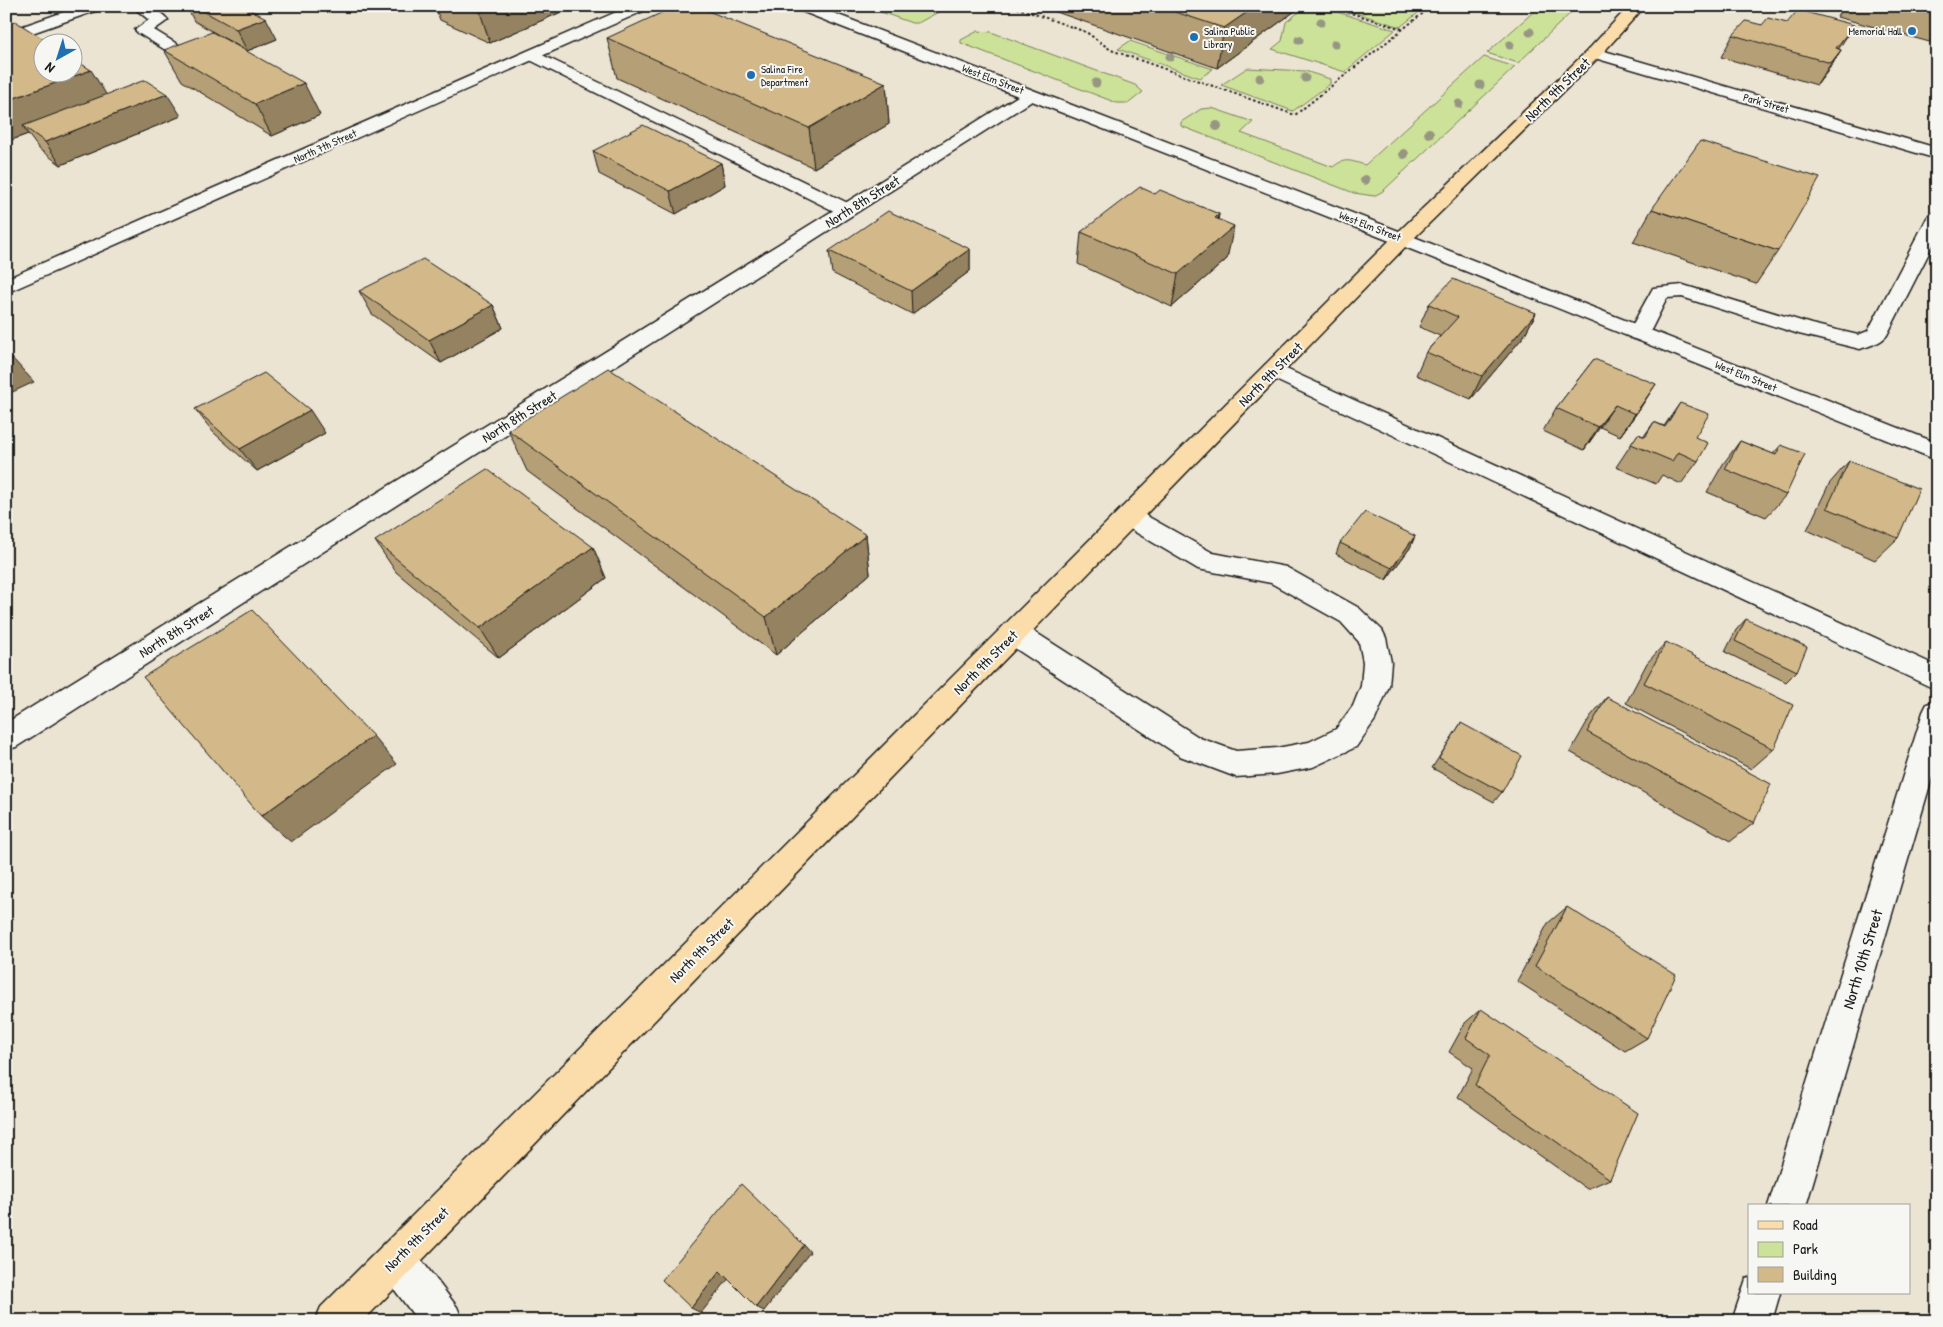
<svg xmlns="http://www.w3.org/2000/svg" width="1943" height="1327" viewBox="0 0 1943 1327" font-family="'Patrick Hand',sans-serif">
<rect width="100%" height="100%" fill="#ece4d2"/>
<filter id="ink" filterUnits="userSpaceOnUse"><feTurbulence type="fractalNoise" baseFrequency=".02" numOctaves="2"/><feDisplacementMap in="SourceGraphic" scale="10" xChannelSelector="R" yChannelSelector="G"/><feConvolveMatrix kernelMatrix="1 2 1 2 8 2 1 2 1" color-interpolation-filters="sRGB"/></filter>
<g filter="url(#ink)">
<path fill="#cce298" stroke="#747f5a" d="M864,6H939L942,10L918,23H912Z
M1307,6H1318L1395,30L1345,72L1272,49L1282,41L1286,22Z
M1334,6H1427L1400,27Z
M1540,6H1578L1518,63L1487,53Z
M978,31L991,32L1135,85L1143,92L1129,103H1117L961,43V40Z
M1130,41L1213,69L1200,78L1118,49Z
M1484,57L1515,67L1383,191L1374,196L1354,193L1181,126V122L1201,109L1212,108L1253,122L1241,133L1333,167C1345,157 1351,161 1365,165Z
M1247,68L1305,71L1330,79V84L1293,111L1221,85Z"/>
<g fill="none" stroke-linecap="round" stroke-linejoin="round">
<defs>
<path id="service" d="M132,6C146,6 158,8 168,20L154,30L205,61L207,64L205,67H193L138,33L135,30L149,20Z
M532,50L854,206L856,210L854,214L847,216L840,214L526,58L524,55L526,52Z
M1937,212V237L1887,335C1881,343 1869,346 1860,349L1799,334L1682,297L1667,298L1647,338L1639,340L1631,338L1628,333L1653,288L1683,285L1811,324L1858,335L1868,331L1927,218L1930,214Z
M1273,363L1937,666V690L1265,375L1262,370L1265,365Z
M1129,508L1138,511L1213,553L1286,567L1359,608L1382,630L1386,638L1391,662L1389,686L1375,720L1356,747L1313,767L1277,774L1236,777L1180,756L1004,641L1001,633L1004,625L1014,622L1024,625L1200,738L1236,751L1277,748L1309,742L1336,729L1353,706L1361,686L1363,662L1359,642L1341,622L1271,583L1198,569L1120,523L1117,517L1120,511Z"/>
<path id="minor" d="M630,6H650L648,9L6,293V279Z
M794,6H815L1409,235L1937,443V460L1395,243L1032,101L16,747L6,750V723L1018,96L796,9Z
M1594,48L1937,148V159L1588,56L1586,53L1588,50Z
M1937,700V761L1806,1206H1768L1923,712L1927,704Z
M1749,1278V1293H1780L1772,1321H1732L1746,1279Z"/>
<path id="tertiary" d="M396,1240L410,1245L457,1307L463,1321H418L382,1273L377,1259L382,1245Z"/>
<path id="secondary" d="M81,6H103L101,9L6,42V32Z"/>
<path id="primary" d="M1629,6H1645L1600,56L1409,243L363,1321H315L321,1307L1395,235L1588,50Z"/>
</defs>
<use href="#service" stroke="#1c1c1c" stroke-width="3"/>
<use href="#minor" stroke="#1c1c1c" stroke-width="3"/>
<use href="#tertiary" stroke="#1c1c1c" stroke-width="3"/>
<use href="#secondary" stroke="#1c1c1c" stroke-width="3"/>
<use href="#primary" stroke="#1c1c1c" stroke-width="3"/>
<path stroke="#1c1c1c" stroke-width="2" stroke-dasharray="2.5 2.5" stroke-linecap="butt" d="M1012,6L1086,32L1111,50L1295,115L1432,6
M1328,6L1402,29"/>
<use href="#service" fill="#f6f6f2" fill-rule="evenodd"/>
<use href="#minor" fill="#f6f6f2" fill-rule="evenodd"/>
<use href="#tertiary" fill="#f6f6f2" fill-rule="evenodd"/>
<use href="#secondary" fill="#f6f6f2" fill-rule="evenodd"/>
<use href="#primary" fill="#faddab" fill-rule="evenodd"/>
</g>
<g fill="#979682">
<circle cx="1321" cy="22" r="4.5"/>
<circle cx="1530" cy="32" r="4.5"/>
<circle cx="1299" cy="40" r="4.5"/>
<circle cx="1335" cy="44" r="4.5"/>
<circle cx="1510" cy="45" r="4.5"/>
<circle cx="1170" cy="57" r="4.5"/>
<circle cx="1260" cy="78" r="4.5"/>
<circle cx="1305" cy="78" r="4.5"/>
<circle cx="1096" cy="83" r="4.5"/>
<circle cx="1480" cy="85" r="4.5"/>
<circle cx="1459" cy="104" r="4.5"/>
<circle cx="1217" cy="126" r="5"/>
<circle cx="1429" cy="133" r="5"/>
<circle cx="1404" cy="154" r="5"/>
<circle cx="1365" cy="180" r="5"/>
</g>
<path fill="#b59f76" stroke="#1c1c1c" d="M178,6H243L277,39L247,51L194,21L190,13Z
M435,6H575L490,43L440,20Z
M1039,6H1302L1217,68Z
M1843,6H1937V44L1837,17Z
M6,24L106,95L181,116L61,165L39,149L28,134L6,142Z
M1762,25L1839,49L1841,50L1827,72L1817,85L1721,57L1733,35Z
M607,38L886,83L889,124L814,168L617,78Z
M164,50L320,115L272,136L182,81Z
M593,151L721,163L725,185L676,214L599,174Z
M1155,194L1219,214L1218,220L1227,259L1172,307L1078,264L1081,232Z
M1652,209L1778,251L1756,284L1633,242Z
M970,249V271L912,314L832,273L829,251Z
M359,291L493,305L503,328L441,363L372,314Z
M1429,304L1536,313L1524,336L1471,399L1416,375L1426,352L1440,336L1419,327Z
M1594,359L1641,407L1620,436L1600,427L1584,450L1543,431L1556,408Z
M1680,403L1695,437L1698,461L1681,484L1662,475L1656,484L1616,467L1638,434L1644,436L1654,422L1664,426Z
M195,409L325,433L257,471L213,432Z
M508,430L866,535L870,574L776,655L527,471Z
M1740,441L1773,454L1781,445L1786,495L1766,517L1707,492L1723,464Z
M1849,461L1898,538L1875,560L1807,530L1829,484Z
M1415,536L1410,548L1386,580L1336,554L1340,543Z
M375,541L593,547L606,578L499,658L396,572Z
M1746,619L1797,671L1786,682L1725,652L1736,630Z
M1666,642L1774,749L1751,769L1626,703L1647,663Z
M1607,697L1754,823L1731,841L1570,752L1590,717Z
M1461,723L1502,792L1494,802L1432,768Z
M1567,907L1647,1038L1625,1051L1517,981L1548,923Z
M1481,1009L1610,1179L1587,1189L1458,1097L1473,1068L1449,1052L1465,1023Z"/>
<path fill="#948260" stroke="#1c1c1c" d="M495,6H575L490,43L480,12Z
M1256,6H1302L1217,68L1224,28Z
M266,18L277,39L247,51L236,29Z
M1854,25L1840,47L1828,63L1836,48Z
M1841,50L1827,72L1817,85L1831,63Z
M91,70L111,102L23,126L28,134L6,142V101Z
M304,83L320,115L272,136L255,104Z
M886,83L889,124L814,168L809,128Z
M167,94L181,116L61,165L45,142Z
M721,163L725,185L676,214L670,191Z
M1219,214L1214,243L1234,226L1227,259L1172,307L1178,274L1215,218Z
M970,249V271L912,314L911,291Z
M493,305L503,328L441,363L429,340Z
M1536,313L1524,336L1471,399L1482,376Z
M13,359L34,382L6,395V362Z
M1656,384L1641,407L1620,436L1635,414Z
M1615,405L1600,427L1584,450L1598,427Z
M310,410L325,433L257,471L240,449Z
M866,535L870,574L776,655L766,617Z
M1415,536L1410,548L1386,580L1392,568Z
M593,547L606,578L499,658L480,628Z
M373,736L397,764L291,842L261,816Z
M804,1245L810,1252L764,1311L756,1307Z
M720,1271L730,1277L701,1313L691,1308Z"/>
<path fill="#d3b989" stroke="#1c1c1c" d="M194,6H243L266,18L236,29Z
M466,6H495L480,12Z
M676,6H696L886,83L809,128L607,38Z
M1157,6H1256L1224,28Z
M1798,10L1854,25L1836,48L1841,50L1831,63L1733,35L1746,21L1762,25L1768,18L1787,23Z
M15,21L48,42H42V72H72V58L91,70L6,101V24Z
M212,32L304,83L255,104L164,50Z
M145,80L167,94L45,142L23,126Z
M643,125L721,163L670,191L593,151Z
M1700,141L1820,178L1778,251L1652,209Z
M1140,187L1155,194L1160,190L1219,214L1215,218L1234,226L1178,274L1081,232Z
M888,211L970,249L911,291L829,251Z
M423,259L493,305L429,340L359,291Z
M1453,279L1536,313L1482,376L1426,352L1458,317L1429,304Z
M6,353L13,359L6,362Z
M1594,359L1656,384L1635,414L1615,405L1598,427L1556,408Z
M608,368L866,535L766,617L508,430Z
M264,373L310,410L240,449L195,409Z
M1680,403L1709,414L1695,437L1708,443L1698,461L1678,452L1672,461L1631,444L1638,434L1645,437L1654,422L1665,427Z
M1740,441L1776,455L1781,445L1805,454L1786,495L1725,469Z
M1849,461L1919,489L1898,538L1827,508Z
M487,469L593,547L480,628L375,541Z
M1365,512L1415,536L1392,568L1340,543Z
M252,610L373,736L261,816L143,677Z
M1746,619L1807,647L1797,671L1735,641Z
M1666,642L1793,705L1774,749L1644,683Z
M1607,697L1771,784L1754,823L1587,732Z
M1461,723L1522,756L1502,792L1439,758Z
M1567,907L1676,975L1647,1038L1535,966Z
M1481,1009L1638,1113L1610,1179L1475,1085L1490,1055L1466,1038Z
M741,1184L804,1245L756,1307L720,1271L691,1308L662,1280Z"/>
</g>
<g fill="#1f6fb2" stroke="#f6f6f2" stroke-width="2">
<circle cx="1912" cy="31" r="5"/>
<circle cx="1194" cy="37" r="5"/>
<circle cx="751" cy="75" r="5"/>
</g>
<g text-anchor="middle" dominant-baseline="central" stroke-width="4" stroke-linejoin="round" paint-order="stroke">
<g font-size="11" fill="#1c1c1c" stroke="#f6f6f2" text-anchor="start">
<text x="1204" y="31">Salina Public<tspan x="1204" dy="13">Library</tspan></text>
<text x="1902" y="31" text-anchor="end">Memorial Hall</text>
<text x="761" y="69">Salina Fire<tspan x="761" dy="13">Department</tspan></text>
</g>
<g font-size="11" fill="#1c1c1c" stroke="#f6f6f2">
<text transform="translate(993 79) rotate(21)">West Elm Street</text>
<text transform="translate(1766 103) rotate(16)">Park Street</text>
<text transform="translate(325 146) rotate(-24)">North 7th Street</text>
<text transform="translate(1370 226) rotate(21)">West Elm Street</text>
<text transform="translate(1746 376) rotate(22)">West Elm Street</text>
</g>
<g font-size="14" fill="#1c1c1c" stroke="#f6f6f2">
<text transform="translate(1557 89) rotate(-44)">North 9th Street</text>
<text transform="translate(862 201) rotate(-32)">North 8th Street</text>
<text transform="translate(1270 374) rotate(-45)">North 9th Street</text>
<text transform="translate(519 416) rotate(-32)">North 8th Street</text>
<text transform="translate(176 631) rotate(-32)">North 8th Street</text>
<text transform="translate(985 662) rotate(-45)">North 9th Street</text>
<text transform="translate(701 950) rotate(-45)">North 9th Street</text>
<text transform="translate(416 1239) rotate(-45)">North 9th Street</text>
</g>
<g font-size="16" fill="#1c1c1c" stroke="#f6f6f2">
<text transform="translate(1862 959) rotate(-73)">North 10th Street</text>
</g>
</g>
<rect width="1943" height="1327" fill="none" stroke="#f6f6f2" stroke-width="25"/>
<rect x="12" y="12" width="1918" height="1302" fill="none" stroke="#1c1c1c" stroke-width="2" filter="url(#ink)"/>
<rect x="1748" y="1204" width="162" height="90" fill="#f6f6f2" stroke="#9f9f9c"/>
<rect x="1758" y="1221" width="25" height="8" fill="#faddab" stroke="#9f9f9c"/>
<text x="1793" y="1230" font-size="15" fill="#1c1c1c">Road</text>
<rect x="1758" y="1242" width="25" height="15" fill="#cce298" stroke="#9f9f9c"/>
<text x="1793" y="1254" font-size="15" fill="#1c1c1c">Park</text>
<rect x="1758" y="1267" width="25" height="15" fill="#d3b989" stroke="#9f9f9c"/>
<text x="1793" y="1280" font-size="15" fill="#1c1c1c">Building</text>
<g transform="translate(58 58) rotate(219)"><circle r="24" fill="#f6f6f2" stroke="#9f9f9c"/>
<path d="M0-4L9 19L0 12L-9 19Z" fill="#1f6fb2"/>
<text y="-8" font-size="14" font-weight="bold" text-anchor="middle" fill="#1c1c1c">N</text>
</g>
</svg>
